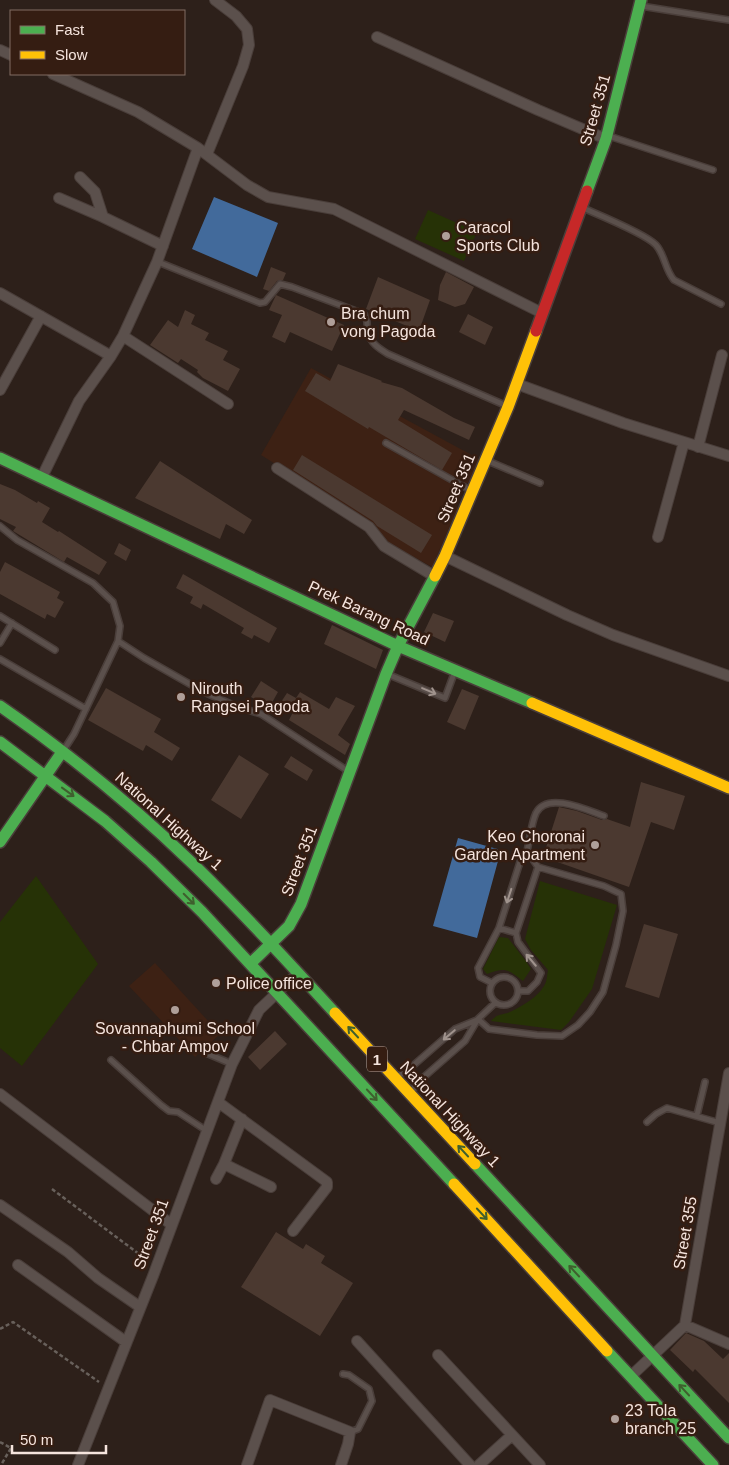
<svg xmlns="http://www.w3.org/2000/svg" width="729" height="1465" viewBox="0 0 729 1465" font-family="Arial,sans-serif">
<rect width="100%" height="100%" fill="#2d201a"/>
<path fill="#3d2114" d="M311,368L479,459L468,483L453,487L448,496L458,508L432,567L386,542L374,526L261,455Z
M155,963L220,1034L195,1057L129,986Z"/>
<path fill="#263206" d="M428,210L477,232L464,261L415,239Z
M36,876L98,964L22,1066L0,1048V922Z
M540,881L617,905L592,989L569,1022L561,1030L491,1021C499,1012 502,1016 512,1011C522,1006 538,997 544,986C547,982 547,975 548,970L531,950L525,939Z
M499,937L508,938L525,960L531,969L523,981C508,969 505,967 487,974L483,969Z"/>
<path fill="#426a9b" d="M214,197L278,223L257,277L192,249Z
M458,838L501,850L477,938L433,926Z"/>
<path fill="#4b3930" d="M271,267L286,273L283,280L277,281L269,291L263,289Z
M446,272L474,287L465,304L455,307L438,300L440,285Z
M378,277L430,300L419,331L366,309Z
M276,295L344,325L332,351L290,332L285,343L272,337L282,315L269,310Z
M185,310L195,315L191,324L209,333L205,340L228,351L223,360L240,369L228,391L203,378L197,372L198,370L181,359L178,363L150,345L168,320L178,327Z
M468,314L493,327L485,345L459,332Z
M338,364L382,381L381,382L402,388L454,418L475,427L469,440L404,410L398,420L452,453L442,470L369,427L368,429L305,391L316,373L330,381Z
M302,455L432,535L421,553L377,526L373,521L293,470Z
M160,461L252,520L244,534L226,524L220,539L135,498Z
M0,484L15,490L37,503L38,501L50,508L42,522L58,532L59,531L107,562L99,575L67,557L64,562L13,531L16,527L0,519Z
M119,543L131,550L126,561L114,554Z
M5,562L60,592L57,598L64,602L55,618L47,614L45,619L0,594V572Z
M183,574L277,628L269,643L254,635L252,639L241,633L244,628L203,604L201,609L190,603L193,597L176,588Z
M433,613L454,621L445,642L424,632Z
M332,625L383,650L376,669L324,644Z
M261,681L278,692L269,708L251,697Z
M106,688L161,719L154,732L180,748L172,761L146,745L143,751L88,720Z
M462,689L479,696L465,730L447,722Z
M300,692L329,709L336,697L355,706L338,735L350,744L345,755L289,720L294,710L281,702L287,693L296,698Z
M239,755L269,774L241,819L211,800Z
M291,756L313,770L307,781L284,767Z
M641,782L685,796L674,830L651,822L629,887L543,857L559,807L577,811L602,820L607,819L630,827Z
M644,924L678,934L659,998L625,987Z
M275,1031L287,1044L260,1070L248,1057Z
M276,1232L303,1249L306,1244L325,1256L321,1263L353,1283L320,1336L241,1287Z
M686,1333L704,1341L723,1359L729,1353V1403L695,1369L693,1372L670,1350Z"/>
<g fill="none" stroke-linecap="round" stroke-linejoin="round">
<defs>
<path id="lane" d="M641,6L729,20
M609,136L713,170
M583,208C599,215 646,234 656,245C665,255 665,270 674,280L721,304
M158,262L260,303L265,302L280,284L292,287L364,314C369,320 366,326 368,333C371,344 380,349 388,354L507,406
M386,443L470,490
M488,461L540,483
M0,526L17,540L93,583L113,602L120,626L118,641L144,658L202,691L235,706L261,714L348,771
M0,616L55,650
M0,643L12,623
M0,659L86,709
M387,674L445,698L455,671
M65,748L74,734L118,641
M499,928L516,933
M490 991a14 14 0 1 1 28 0a14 14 0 1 1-28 0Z
M492,983L480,977L478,968L499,928L520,862L527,851
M518,991H528L537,982L541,973L518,942L516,933L538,867
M495,1003L478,1019L489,1029L537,1035L562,1036L578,1025L590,1012L603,992L616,945L623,911L621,894L604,886L538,867L527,851C530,839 531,824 536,813C547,791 587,810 604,816
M206,1053L232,1064
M111,1060L161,1105L169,1111L178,1112L207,1131
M400,1075L408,1070L455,1029L477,1020
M413,1090L417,1083L465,1041L478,1019
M697,1115L705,1082
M647,1122L656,1114L667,1108L720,1123
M343,1374L349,1375L369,1389L372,1401L358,1429L350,1432"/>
<path id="street" d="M377,37L538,110L606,139
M0,50L11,55
M53,74L138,112L198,148L247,185L268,197L334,209L542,313
M207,154L243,66L249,45L247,29L236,16L215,0
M80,177L95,192L103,217L163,246
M59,198L103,217
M0,293L111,356
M123,336L228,404
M517,384L623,423L729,456
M0,390L41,316
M698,447L722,355
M277,468L369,527L384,546L434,576
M42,477L79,401L111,356L123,336L157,262L198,148
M658,537L684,442
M445,556L567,615L613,635L729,676
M0,1094L172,1225
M218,1102L327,1182V1187L293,1231
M224,1164L271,1187
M216,1179L224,1164L242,1119
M0,1205L68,1252L98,1278L140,1307
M18,1265L126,1342
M685,1325L729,1344
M357,1341L470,1465
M438,1355L540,1465
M631,1376L685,1325L729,1073
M78,1465L153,1276L232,1064L259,1010L298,973
M247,1465L270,1400L350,1432L348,1444L341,1465
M479,1465L512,1435"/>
<path id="fast" d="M587,191L606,139L641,0
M0,458L398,646L532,703
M0,706C68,753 132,805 191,862C241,910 288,962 335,1013
M0,742L105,821L151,862L202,912L454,1184
M0,842L62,752
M251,963L289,926L301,904L386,674L398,646L435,576
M475,1164L729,1438
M607,1351L713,1465"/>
<path id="slow" d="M435,576L445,556L508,407L536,331
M532,703L729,788
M335,1013L475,1164
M454,1184L607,1351"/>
<path id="jam" d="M536,331L587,191"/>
</defs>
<use href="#lane" stroke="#4a3e3a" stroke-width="8"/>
<use href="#street" stroke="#4a3e3a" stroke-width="12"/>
<use href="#fast" stroke="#4a3e3a" stroke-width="14"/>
<use href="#slow" stroke="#4a3e3a" stroke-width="14"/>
<use href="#jam" stroke="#4a3e3a" stroke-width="14"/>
<path stroke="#68605b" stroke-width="2.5" stroke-dasharray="4 2.5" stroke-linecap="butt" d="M52,1189L147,1260
M0,1329L13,1322L99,1382
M0,1442L11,1448L1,1465"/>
<use href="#lane" stroke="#5b504c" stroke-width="5"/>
<use href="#street" stroke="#5b504c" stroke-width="10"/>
<use href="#fast" stroke="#4caf50" stroke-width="11"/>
<use href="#slow" stroke="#ffc107" stroke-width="11"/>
<use href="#jam" stroke="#c62828" stroke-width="11"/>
</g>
<defs><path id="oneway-shaft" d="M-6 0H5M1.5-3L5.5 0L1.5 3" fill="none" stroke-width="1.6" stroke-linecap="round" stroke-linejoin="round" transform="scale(1.25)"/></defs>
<g stroke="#a0938d">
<use href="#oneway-shaft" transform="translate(429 691) rotate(23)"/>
<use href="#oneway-shaft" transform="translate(509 896) rotate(108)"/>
<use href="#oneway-shaft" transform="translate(531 960) rotate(-130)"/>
<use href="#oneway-shaft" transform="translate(449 1035) rotate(140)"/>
</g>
<g stroke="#3f5f2e">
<use href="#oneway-shaft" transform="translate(68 792) rotate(36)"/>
<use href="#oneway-shaft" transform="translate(189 899) rotate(45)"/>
<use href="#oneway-shaft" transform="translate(353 1032) rotate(-133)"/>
<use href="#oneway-shaft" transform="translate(372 1095) rotate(47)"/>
<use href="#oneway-shaft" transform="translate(463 1151) rotate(-133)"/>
<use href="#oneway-shaft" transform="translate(482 1214) rotate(47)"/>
<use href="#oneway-shaft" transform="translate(574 1271) rotate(-133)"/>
<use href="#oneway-shaft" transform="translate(684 1390) rotate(-133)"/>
</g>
<g fill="#af9f99" stroke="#351d12" stroke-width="2">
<circle cx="446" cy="236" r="5"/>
<circle cx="331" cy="322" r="5"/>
<circle cx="181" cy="697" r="5"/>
<circle cx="595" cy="845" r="5"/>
<circle cx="216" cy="983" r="5"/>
<circle cx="175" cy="1010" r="5"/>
<circle cx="615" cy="1419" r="5"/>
</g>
<g text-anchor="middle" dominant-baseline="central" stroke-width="5" stroke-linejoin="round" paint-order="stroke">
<rect fill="#351d12" stroke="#bba8a0" stroke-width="1" x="367" y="1046.5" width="20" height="25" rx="4"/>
<g font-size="15" font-weight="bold" fill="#f5e4dd">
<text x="377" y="1059">1</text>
</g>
<g font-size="16" fill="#f5e4dd" stroke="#351d12">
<text transform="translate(595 110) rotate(-74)">Street 351</text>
<text transform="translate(456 488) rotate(-67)">Street 351</text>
<text transform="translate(369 613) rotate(25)">Prek Barang Road</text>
<text transform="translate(169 821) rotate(42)">National Highway 1</text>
<text transform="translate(299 861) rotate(-69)">Street 351</text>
<text transform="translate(450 1114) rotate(47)">National Highway 1</text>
<text transform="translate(685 1233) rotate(-80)">Street 355</text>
<text transform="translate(151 1234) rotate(-70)">Street 351</text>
</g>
<g font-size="16" fill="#f5e4dd" stroke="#351d12" text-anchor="start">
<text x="456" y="227">Caracol<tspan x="456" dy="18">Sports Club</tspan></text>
<text x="341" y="313">Bra chum<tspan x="341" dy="18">vong Pagoda</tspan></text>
<text x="191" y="688">Nirouth<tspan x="191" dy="18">Rangsei Pagoda</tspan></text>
<text x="585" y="836" text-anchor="end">Keo Choronai<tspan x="585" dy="18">Garden Apartment</tspan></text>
<text x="226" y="983">Police office</text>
<text x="175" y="1028" text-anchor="middle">Sovannaphumi School<tspan x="175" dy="18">- Chbar Ampov</tspan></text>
<text x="625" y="1410">23 Tola<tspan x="625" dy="18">branch 25</tspan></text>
</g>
</g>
<rect x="10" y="10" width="175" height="65" fill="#351d12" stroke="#826d63"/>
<rect x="20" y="26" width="25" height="8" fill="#4caf50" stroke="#826d63"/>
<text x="55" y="35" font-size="15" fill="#f5e4dd">Fast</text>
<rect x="20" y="51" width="25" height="8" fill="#ffc107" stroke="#826d63"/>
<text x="55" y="60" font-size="15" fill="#f5e4dd">Slow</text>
<path d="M12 1445v8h94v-8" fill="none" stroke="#f5e4dd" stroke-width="2.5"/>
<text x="20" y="1445" font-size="15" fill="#f5e4dd" stroke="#351d12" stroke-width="4" paint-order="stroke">50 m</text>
</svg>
